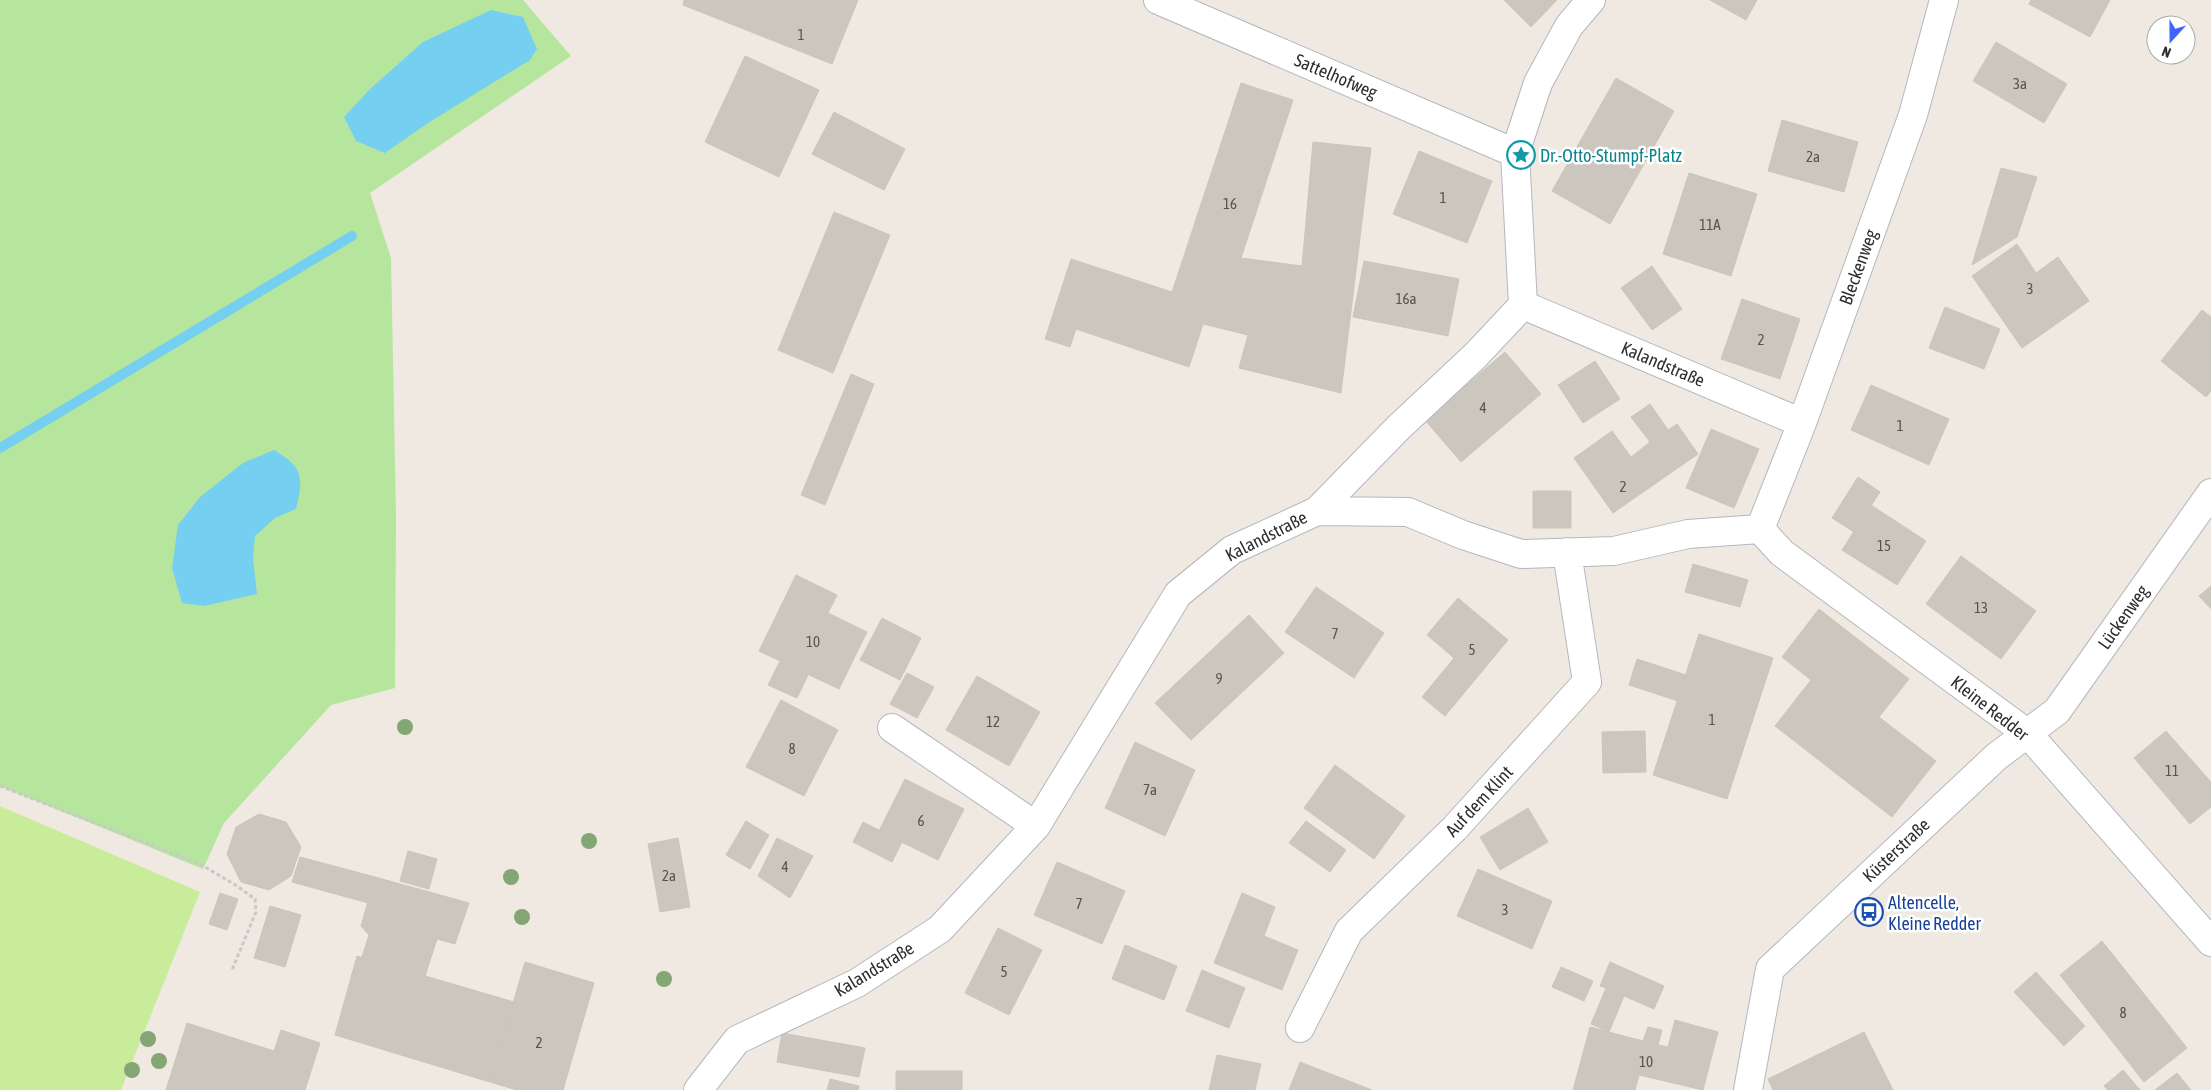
<svg xmlns="http://www.w3.org/2000/svg" width="2211" height="1090" viewBox="0 0 2211 1090" font-family="'Asap Condensed',sans-serif">
<rect width="100%" height="100%" fill="#efe9e1"/>
<path fill="#b6e59e" d="M0,0H523L571,56L370,193L391,258L396,515L395,688L331,705L224,823L203,869L0,786Z"/>
<path fill="#c9ec9a" d="M0,806L200,892L121,1090H0Z"/>
<path fill="#75cff0" d="M491,10L523,17L537,49L530,60L428,123L385,153L356,141L344,117L370,89L423,42Z
M274,450C303,467 304,477 296,509L275,518L255,536L253,559L257,594L204,606L182,603L172,568L178,525L200,497L243,463Z"/>
<g fill="none" stroke-linecap="round" stroke-linejoin="round">
<path stroke="#75cff0" stroke-width="10" d="M0,448L352,236"/>
</g>
<path fill="#cbc7bf" stroke="#cbc5ba" d="M684,0H858L832,64L683,5Z
M1504,0H1557L1531,27Z
M1710,0H1757L1746,20Z
M2031,0H2110L2090,37L2029,4Z
M1996,42L2067,84L2044,123L1973,81Z
M745,56L819,90L779,177L705,142Z
M1616,78L1674,111L1610,224L1552,191Z
M1241,83L1293,100L1241,258L1302,266L1313,142L1371,148L1341,393L1239,368L1248,335L1203,324L1189,367L1076,329L1070,347L1045,339L1071,259L1172,292Z
M834,112L905,149L884,190L812,154Z
M1782,120L1858,142L1844,192L1768,171Z
M1419,151L1492,181L1467,243L1393,214Z
M2001,168L2037,177L2017,237L1972,265Z
M1689,173L1757,194L1731,276L1663,254Z
M834,212L890,235L833,373L778,350Z
M2017,244L2036,273L2058,257L2089,301L2022,348L1972,276Z
M1364,261L1459,279L1448,336L1353,317Z
M1652,266L1682,309L1652,330L1621,288Z
M1742,299L1800,319L1780,379L1721,359Z
M1945,307L2000,329L1984,369L1929,348Z
M2202,310L2211,317V391L2206,397L2161,361Z
M1505,352L1541,394L1461,462L1425,420Z
M1595,361L1620,399L1583,423L1558,385Z
M851,374L874,384L825,505L801,495Z
M1871,385L1949,419L1929,465L1851,430Z
M1650,404L1668,430L1677,424L1698,454L1613,513L1574,458L1612,431L1631,457L1650,442L1631,417Z
M1711,429L1759,449L1734,508L1686,488Z
M1858,477L1880,492L1854,532L1832,518Z
M1533,491H1571V528H1533Z
M1871,505L1926,541L1897,585L1842,550Z
M1961,556L2036,611L2001,659L1926,604Z
M1693,564L1748,580L1740,607L1685,592Z
M796,575L837,595L828,613L867,632L839,689L759,651Z
M2211,586V609L2199,596Z
M1316,587L1384,633L1354,678L1285,632Z
M1458,598L1508,640L1445,716L1422,697L1454,658L1427,635Z
M1819,609L1909,679L1879,717L1936,761L1892,817L1775,726L1811,680L1782,657Z
M1249,615L1284,653L1191,740L1155,703Z
M882,618L921,638L900,680L860,660Z
M1699,634L1773,658L1727,799L1653,775Z
M1637,659L1686,675L1678,701L1629,685Z
M780,661L808,675L797,698L768,685Z
M907,673L934,687L917,718L890,704Z
M977,676L1040,712L1009,766L946,730Z
M781,700L838,730L804,796L746,767Z
M1645,731L1646,772L1603,773L1602,732Z
M2166,731L2211,782V807L2190,824L2134,758Z
M1135,742L1195,770L1165,836L1105,808Z
M1335,765L1405,816L1374,859L1304,808Z
M905,779L964,809L938,860L879,831Z
M1528,808L1548,842L1500,870L1480,837Z
M259,814L286,822L301,847L291,876L269,890L241,882L227,854L236,827Z
M746,821L769,835L750,869L726,855Z
M1306,821L1346,850L1330,872L1289,843Z
M863,822L902,842L892,862L853,842Z
M678,838L690,907L660,912L648,844Z
M777,838L813,856L790,898L758,876Z
M408,851L437,859L429,889L400,881Z
M300,857L375,877L368,903L292,882Z
M1057,862L1125,891L1102,944L1034,915Z
M1478,869L1552,901L1532,949L1457,916Z
M375,877L469,903L455,944L437,939L425,976L362,957L369,935L361,926Z
M220,893L238,899L227,930L209,924Z
M1242,893L1275,907L1264,936L1298,950L1282,990L1214,963Z
M270,906L301,915L285,967L254,958Z
M998,928L1042,950L1009,1015L965,993Z
M2102,941L2187,1048L2144,1082L2060,975Z
M1125,945L1177,966L1164,1000L1112,979Z
M357,956L514,1002L490,1082L335,1035Z
M525,962L594,983L563,1090H517L490,1082Z
M1610,962L1664,986L1654,1009L1624,996L1609,1032L1591,1024L1606,988L1600,986Z
M1561,967L1593,981L1584,1001L1552,987Z
M1202,970L1245,988L1229,1028L1186,1011Z
M2036,972L2085,1026L2064,1046L2014,992Z
M1675,1020L1718,1032L1703,1090L1639,1075L1635,1090H1573L1590,1027L1643,1041L1648,1027L1662,1030L1658,1045L1668,1047Z
M187,1023L274,1051L281,1030L320,1043L305,1090H166Z
M1864,1032L1893,1090H1773L1768,1079Z
M782,1033L865,1048L859,1077L777,1062Z
M1217,1055L1261,1064L1255,1090H1209Z
M1300,1062L1372,1090H1289Z
M2123,1070L2140,1090H2108L2104,1086Z
M896,1071H962V1090H896Z
M2177,1073L2191,1090H2155Z
M830,1079L859,1086L858,1090H827Z"/>
<g fill="none" stroke-linecap="round" stroke-linejoin="round">
<defs>
<path id="minor" d="M1158,0L1515,153
M1523,305L1515,153L1538,83L1569,26L1591,0
M1317,511L1408,512L1463,535L1521,554L1614,551L1688,534L1760,529
M1760,529L1782,553L2028,734L2211,942
M1760,529L1802,423L1913,115L1944,0
M892,728L1036,826
M1300,1028L1349,931L1455,828L1587,682L1567,552
M698,1090L737,1040L857,983L940,929L1036,826L1178,594L1232,550L1317,511L1398,428L1475,356L1523,305L1802,423
M1748,1090L1770,969L1996,757L2057,711L2211,493"/>
</defs>
<use href="#minor" stroke="#b4b7c1" stroke-width="30"/>
<path stroke="#c9c9c9" stroke-width="3" stroke-dasharray="4 2.5" stroke-linecap="butt" d="M0,786L200,864L237,886L255,899L256,912L232,970"/>
<use href="#minor" stroke="#fff" stroke-width="28"/>
</g>
<g fill="#84a574">
<circle cx="405" cy="727" r="8"/>
<circle cx="589" cy="841" r="8"/>
<circle cx="511" cy="877" r="8"/>
<circle cx="522" cy="917" r="8"/>
<circle cx="664" cy="979" r="8"/>
<circle cx="148" cy="1039" r="8"/>
<circle cx="159" cy="1061" r="8"/>
<circle cx="132" cy="1070" r="8"/>
</g>
<defs>
<symbol id="sight-ring" viewBox="-11 -11 22 22"><circle r="9.5" fill="#fff" stroke="#0f9aa8" stroke-width="1.5"/><path d="M0-6L1.8-2.2L6-1.7L2.9 1.2L3.7 5.4L0 3.3L-3.7 5.4L-2.9 1.2L-6-1.7L-1.8-2.2Z" fill="#0f9aa8"/></symbol>
<symbol id="bus-ring" viewBox="-11 -11 22 22"><circle r="9.5" fill="#fff" stroke="#1a4fb4" stroke-width="1.5"/><path d="M-5-6H5V4H4V6H2V4H-2V6H-4V4H-5ZM-3.5-4V0h7V-4ZM-3.5 1.2v1.5H-2V1.2ZM2 1.2v1.5H3.5V1.2Z" fill="#1a4fb4"/></symbol>
</defs>
<g fill-rule="evenodd">
<use href="#sight-ring" x="1505" y="139" width="32" height="32"/>
<use href="#bus-ring" x="1853" y="896" width="32" height="32"/>
</g>
<g text-anchor="middle" dominant-baseline="central" stroke-width="5" stroke-linejoin="round" paint-order="stroke">
<g font-size="15" fill="#555452">
<text x="801" y="34">1</text>
<text x="2020" y="83">3a</text>
<text x="1813" y="156">2a</text>
<text x="1443" y="197">1</text>
<text x="1230" y="203">16</text>
<text x="1710" y="224">11A</text>
<text x="2030" y="288">3</text>
<text x="1406" y="298">16a</text>
<text x="1761" y="339">2</text>
<text x="1483" y="407">4</text>
<text x="1900" y="425">1</text>
<text x="1623" y="486">2</text>
<text x="1884" y="545">15</text>
<text x="1981" y="607">13</text>
<text x="1335" y="633">7</text>
<text x="813" y="641">10</text>
<text x="1472" y="649">5</text>
<text x="1219" y="678">9</text>
<text x="1712" y="719">1</text>
<text x="993" y="721">12</text>
<text x="792" y="748">8</text>
<text x="2172" y="770">11</text>
<text x="1150" y="789">7a</text>
<text x="921" y="820">6</text>
<text x="785" y="866">4</text>
<text x="669" y="875">2a</text>
<text x="1079" y="903">7</text>
<text x="1505" y="909">3</text>
<text x="1004" y="971">5</text>
<text x="2123" y="1012">8</text>
<text x="539" y="1042">2</text>
<text x="1646" y="1061">10</text>
</g>
<g font-size="18" fill="#2e2e2e" stroke="#fff">
<text transform="translate(1336 76) rotate(23)">Sattelhofweg</text>
<text transform="translate(1858 267) rotate(-70)">Bleckenweg</text>
<text transform="translate(1663 364) rotate(23)">Kalandstraße</text>
<text transform="translate(1266 536) rotate(-27)">Kalandstraße</text>
<text transform="translate(2123 617) rotate(-55)">Lückenweg</text>
<text transform="translate(1990 708) rotate(38)">Kleine Redder</text>
<text transform="translate(1479 801) rotate(-47)">Auf dem Klint</text>
<text transform="translate(1896 850) rotate(-43)">Küsterstraße</text>
<text transform="translate(874 969) rotate(-31)">Kalandstraße</text>
</g>
<g font-size="18" fill="#0d838f" stroke="#fff" text-anchor="start">
<text x="1540" y="155">Dr.-Otto-Stumpf-Platz</text>
</g>
<g font-size="18" fill="#164399" stroke="#fff" text-anchor="start">
<text x="1888" y="902">Altencelle,<tspan x="1888" dy="21">Kleine Redder</tspan></text>
</g>
</g>
<g transform="translate(2171 40) rotate(201)"><circle r="24" fill="#ffffff" stroke="#ababab"/>
<path d="M0-4L9 19L0 12L-9 19Z" fill="#4264fb"/>
<text y="-8" font-size="14" font-weight="bold" text-anchor="middle" fill="#2e2e2e">N</text>
</g>
</svg>
